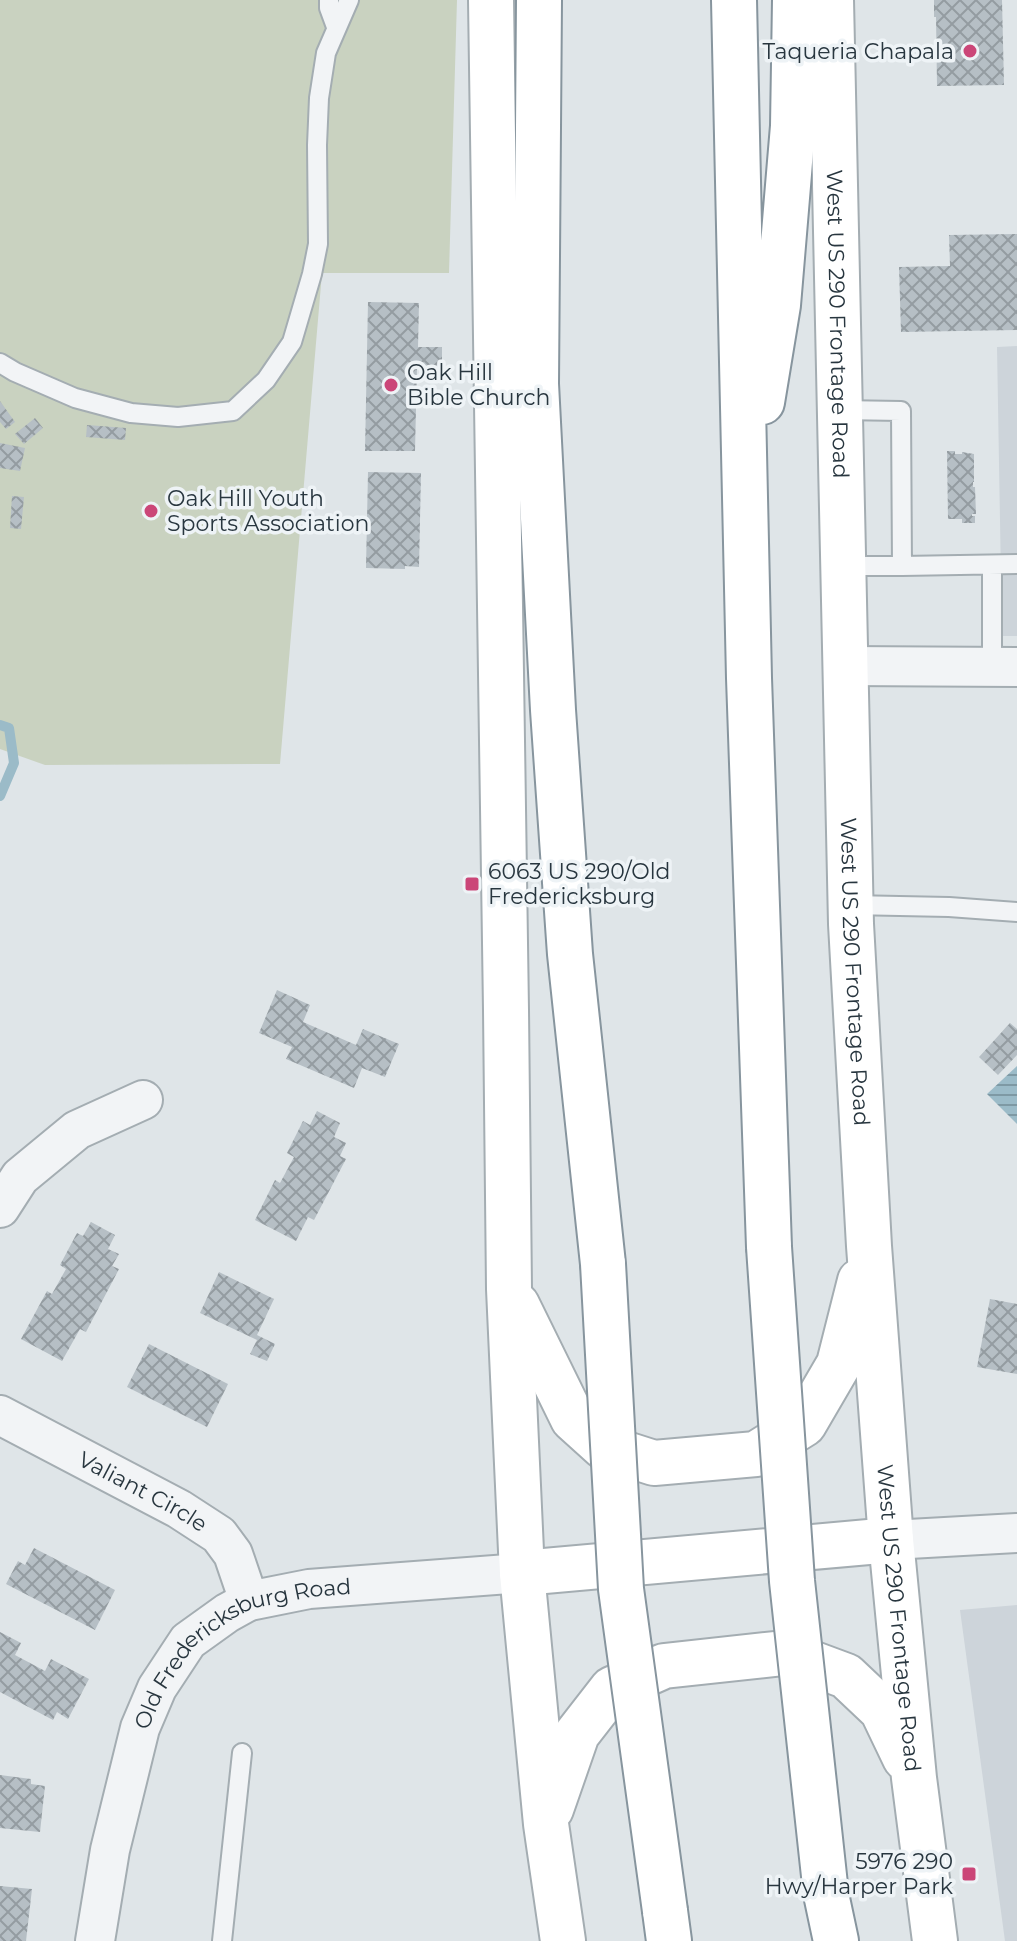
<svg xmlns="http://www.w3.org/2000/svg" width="1017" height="1941" viewBox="0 0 1017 1941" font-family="Montserrat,sans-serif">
<defs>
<pattern id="water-rules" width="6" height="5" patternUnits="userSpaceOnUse" patternTransform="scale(2)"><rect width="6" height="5" fill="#9bbbc8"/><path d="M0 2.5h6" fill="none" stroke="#7e99a4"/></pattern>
<pattern id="building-cross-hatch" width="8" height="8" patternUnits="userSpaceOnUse" patternTransform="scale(2)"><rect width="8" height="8" fill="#b6bfc5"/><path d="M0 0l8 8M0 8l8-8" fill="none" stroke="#949ca1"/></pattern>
</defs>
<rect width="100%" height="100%" fill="#dfe5e8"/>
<path fill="#cdd4da" d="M1017,346V636H1002L997,347Z
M1017,1605V1941H1005L960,1610Z"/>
<path fill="#c9d2c0" d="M0,0H457L449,273H322L280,764L45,765L0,749Z"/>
<path fill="url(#water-rules)" d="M1017,1066V1124L987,1094Z"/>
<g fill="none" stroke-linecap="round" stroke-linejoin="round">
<path stroke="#9bbbc8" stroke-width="10" d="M0,725L9,728L14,763L0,796"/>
</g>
<path fill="url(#building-cross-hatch)" d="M934,0H1002L1004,85L937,86L936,17H934Z
M1017,234V330L901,332L899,267L950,266L949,235Z
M368,302L419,303L418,347H442V368L417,367L415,451H365Z
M0,401L15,422L6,429L0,422Z
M35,418L43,428L24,444L15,434Z
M87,425L126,428L125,440L86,437Z
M0,443L25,448L20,471L0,468Z
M947,451H955V454H962V452L974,454V482H973V487H975L976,514H972V516H975V523H962V519H948Z
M368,472L421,473L419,567L405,566V569L366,568Z
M12,496L24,497L21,529L10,528Z
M277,990L310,1005L303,1022L356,1045L363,1029L399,1044L385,1077L362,1068L354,1088L286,1059L292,1047L259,1033Z
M1010,1023L1017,1029V1055L998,1075L979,1057Z
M317,1111L340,1123L334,1137L346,1143L340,1156L346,1159L314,1220L308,1217L296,1241L255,1220L275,1180L280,1183L294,1157L287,1153L303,1121L310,1125Z
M91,1222L115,1235L108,1249L119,1254L112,1266L119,1269L86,1332L80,1329L62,1361L21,1339L47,1291L52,1294L66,1269L60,1265L77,1233L83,1236Z
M219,1272L274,1299L257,1335L275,1344L267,1361L250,1354L257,1340L200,1313Z
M990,1299L1017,1304V1374L977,1367Z
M149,1344L228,1384L207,1427L127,1387Z
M34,1548L115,1590L95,1630L6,1584L18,1561L25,1565Z
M0,1632L21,1643L15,1655L45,1671L51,1659L89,1679L68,1719L57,1712L53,1720L0,1692Z
M0,1775L31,1779V1784L45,1786L40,1832L0,1828Z
M0,1886L32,1889L26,1941H0Z"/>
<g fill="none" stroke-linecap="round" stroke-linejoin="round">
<defs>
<path id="lane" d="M329,0V8L336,27
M0,363L15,372L75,398L131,413L178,417L233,411L266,380L292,342L312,274L318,244L317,145L319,98L326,53L349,0
M840,410L901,411L902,566H843
M992,565V667
M902,566L1017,564
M850,905L949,907L1017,912
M222,1941L242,1753"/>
<g id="street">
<path d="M845,666L1017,667"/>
<path d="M0,1208L20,1177L77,1130L143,1100"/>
<path id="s1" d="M0,1415L179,1509L219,1535L233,1554L249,1601"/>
<path d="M891,1540L1017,1533"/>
<path id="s2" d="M95,1941L110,1850L140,1728L157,1688L188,1641L227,1613L249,1601L309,1589L522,1573"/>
</g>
<g id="secondary">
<path d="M491,0L506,1010L509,1289L522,1573L546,1824L563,1941"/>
<path id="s3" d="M831,0L851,924L869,1246L891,1540L914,1778L935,1941"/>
<path d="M517,1305L573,1419L604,1447L654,1463L756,1454L804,1424L839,1364L860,1281"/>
<path d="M522,1573L891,1540"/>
<path d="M551,1809L577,1734L612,1689L664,1666L784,1653L846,1676L882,1710L905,1758"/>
</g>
<path id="highway" d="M539,0L536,384L553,710L570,954L603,1264
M734,0L749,678L769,1247
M762,402L778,305L793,126L795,0
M826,1894L836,1941
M665,1911L669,1941"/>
</defs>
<use href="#lane" stroke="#a4adb2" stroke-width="22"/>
<use href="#street" stroke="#a4adb2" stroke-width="42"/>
<use href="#secondary" stroke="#a4adb2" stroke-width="48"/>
<use href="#highway" stroke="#87959e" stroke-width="48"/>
<use href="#lane" stroke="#f2f4f6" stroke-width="18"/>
<use href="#street" stroke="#f2f4f6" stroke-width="38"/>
<use href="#secondary" stroke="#fff" stroke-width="44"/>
<use href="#highway" stroke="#fff" stroke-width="44"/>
<defs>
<path id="highway-bridge" d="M769,1247L792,1581L826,1894
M603,1264L621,1589L665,1911"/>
</defs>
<use href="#highway-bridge" stroke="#87959e" stroke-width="48" stroke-linecap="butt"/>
<use href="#highway-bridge" stroke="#fff" stroke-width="44"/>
</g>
<g fill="#cb4678" stroke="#eef3f6" stroke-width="3">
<circle cx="970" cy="51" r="8"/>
<circle cx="391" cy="385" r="8"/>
<circle cx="151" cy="511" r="8"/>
<rect x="464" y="876" width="16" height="16" rx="4"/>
<rect x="961" y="1866" width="16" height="16" rx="4"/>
</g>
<g text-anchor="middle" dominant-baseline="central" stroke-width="7" stroke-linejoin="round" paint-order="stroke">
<g font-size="22" fill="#28363f" stroke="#eef3f6" text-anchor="start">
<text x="954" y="51" text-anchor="end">Taqueria Chapala</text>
<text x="407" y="372">Oak Hill<tspan x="407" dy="25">Bible Church</tspan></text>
<text x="167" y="498">Oak Hill Youth<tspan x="167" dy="25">Sports Association</tspan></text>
<text x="488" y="871">6063 US 290/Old<tspan x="488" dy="25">Fredericksburg</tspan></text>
<text x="953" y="1861" text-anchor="end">5976 290<tspan x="953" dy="25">Hwy/Harper Park</tspan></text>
</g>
<g font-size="22" fill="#28363f" stroke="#eef3f6">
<text stroke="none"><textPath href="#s3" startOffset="324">West US 290 Frontage Road</textPath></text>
<text stroke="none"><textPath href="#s3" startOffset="972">West US 290 Frontage Road</textPath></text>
<text stroke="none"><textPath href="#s1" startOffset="162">Valiant Circle</textPath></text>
<text stroke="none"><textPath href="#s3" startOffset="1620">West US 290 Frontage Road</textPath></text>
<text stroke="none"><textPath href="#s2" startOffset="356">Old Fredericksburg Road</textPath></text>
</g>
</g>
</svg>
